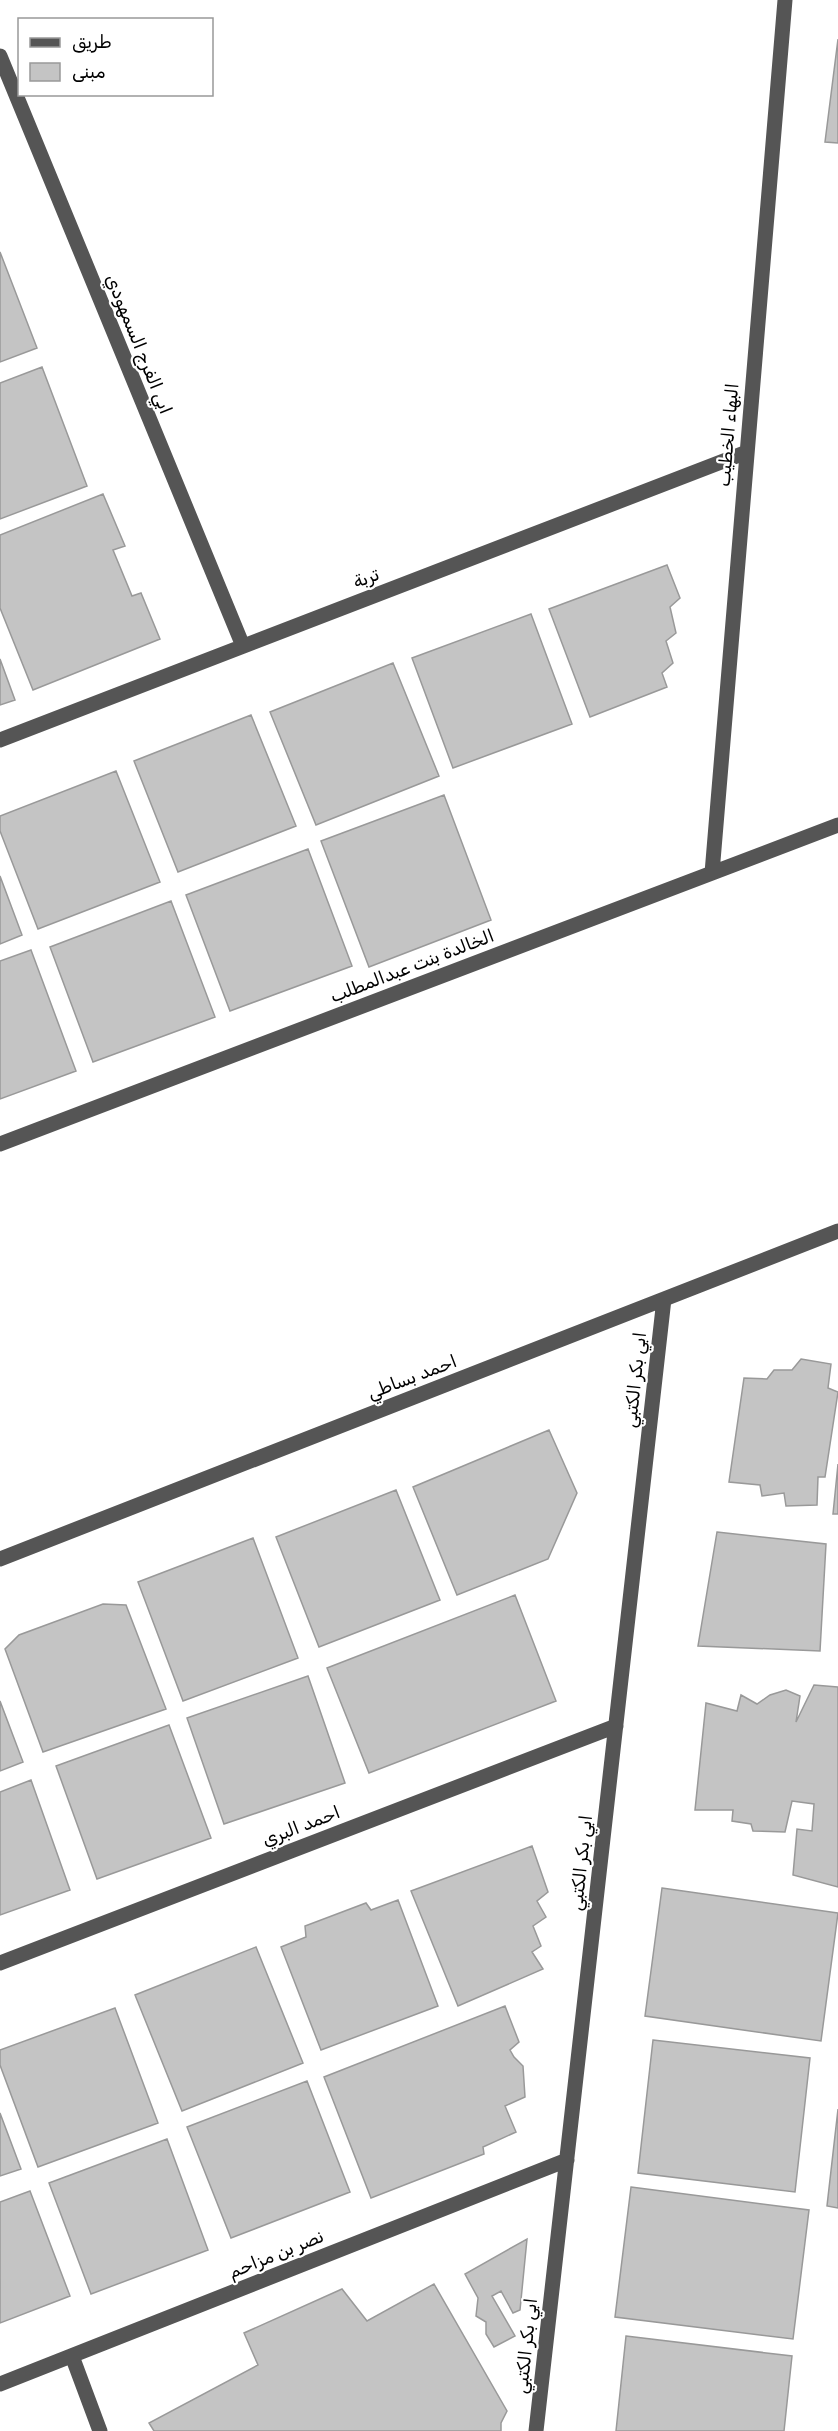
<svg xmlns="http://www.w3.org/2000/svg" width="838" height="2431" viewBox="0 0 838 2431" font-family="Rubik,'Noto Sans Arabic',sans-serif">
<rect width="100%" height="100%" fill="#fff"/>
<path fill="#c4c4c4" stroke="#999" stroke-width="1.5" d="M838,39V143L825,142Z
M0,252L37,348L0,362Z
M42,367L87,486L0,519V383Z
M103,494L125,546L113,550L132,596L141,593L160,639L33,690L0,608V535Z
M667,565L680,598L670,607L676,633L666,641L673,663L662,673L667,687L590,717L549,609Z
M531,614L572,724L453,768L412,658Z
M0,659L15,700L0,705Z
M393,663L439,776L316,825L270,712Z
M251,715L296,826L178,872L134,761Z
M116,771L160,882L38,929L0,831V816Z
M444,795L491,920L369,967L321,841Z
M308,849L352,966L230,1011L186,895Z
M0,876L22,935L0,944Z
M171,901L215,1017L93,1062L50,947Z
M31,950L76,1071L0,1099V961Z
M801,1359L831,1364L828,1388L838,1392L825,1477H818L817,1505L786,1506L784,1493L762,1496L760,1485L729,1482L744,1378L767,1379L774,1370H792Z
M549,1430L577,1493L548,1559L457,1595L413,1487Z
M838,1464V1514H833Z
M396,1490L440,1600L319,1647L276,1537Z
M717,1532L826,1544L820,1651L698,1646Z
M253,1538L298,1658L183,1701L138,1582Z
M515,1595L556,1701L369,1773L327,1668Z
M103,1604L126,1605L166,1709L43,1752L5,1649L19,1635Z
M308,1676L345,1783L224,1824L187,1718Z
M814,1685L838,1687V1887L793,1875L797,1829L812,1831L814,1804L792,1801L785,1832L753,1831L751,1824L732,1821L733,1810H695L706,1703L737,1711L741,1695L757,1704L770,1695L786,1690L800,1696L796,1722Z
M0,1701L23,1762L0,1771Z
M169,1725L211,1838L97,1879L56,1766Z
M31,1780L70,1890L0,1915V1792Z
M532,1846L548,1892L537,1901L546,1917L533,1926L541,1946L532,1952L543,1969L458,2006L411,1891Z
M662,1888L838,1913L821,2041L645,2016Z
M398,1900L438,2006L321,2050L281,1947L306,1937L305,1926L366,1903L371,1910Z
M256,1947L303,2063L182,2111L135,1995Z
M505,2006L519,2042L510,2050L514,2057L523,2066L525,2097L505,2106L516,2132L483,2147L484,2154L371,2198L324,2077Z
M115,2008L158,2123L38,2167L0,2065V2050Z
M653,2040L810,2058L795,2192L638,2173Z
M307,2081L350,2192L231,2238L187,2127Z
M838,2109V2208L827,2206Z
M0,2113L21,2169L0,2176Z
M167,2139L208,2250L91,2294L49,2183Z
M631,2187L809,2210L793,2339L615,2317Z
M30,2191L70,2296L0,2323V2202Z
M527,2239L520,2310L513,2313L501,2291L492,2296L515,2336L494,2347L486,2334V2322L476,2316L478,2298L465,2274Z
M434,2284L507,2411L501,2423V2431H154L149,2423L258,2365L244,2333L342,2289L367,2321Z
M626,2336L792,2356L784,2431H616Z"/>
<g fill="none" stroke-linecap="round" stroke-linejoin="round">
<path stroke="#555" stroke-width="15" d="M0,56L243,646
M0,740L747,452
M712,873L785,0
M0,1144L838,825
M0,1559L838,1231
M0,1963L616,1726
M72,2356L100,2431
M0,2384L567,2160
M536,2431L664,1299"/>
</g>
<g text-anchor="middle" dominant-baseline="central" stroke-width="4.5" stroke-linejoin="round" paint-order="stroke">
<g font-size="18" fill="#000" stroke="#fff">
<text transform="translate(139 344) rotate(68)">ابي الفرج السمهودي</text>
<text transform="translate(728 435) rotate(-85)">البهاء الخطيب</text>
<text transform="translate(366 578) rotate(-21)">تربة</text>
<text transform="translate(412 966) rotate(-21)">الخالدة بنت عبدالمطلب</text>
<text transform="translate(412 1377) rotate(-21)">احمد بساطي</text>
<text transform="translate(635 1380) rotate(-84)">ابي بكر الكتبي</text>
<text transform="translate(301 1826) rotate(-21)">احمد البري</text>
<text transform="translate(581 1863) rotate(-84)">ابي بكر الكتبي</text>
<text transform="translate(276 2254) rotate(-22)">نصر بن مزاحم</text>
<text transform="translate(526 2346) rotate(-84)">ابي بكر الكتبي</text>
</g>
</g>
<rect x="18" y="18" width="195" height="78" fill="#ffffff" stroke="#999999" stroke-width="1.5"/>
<rect x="30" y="38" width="30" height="9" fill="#555555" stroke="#999999" stroke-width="1.5"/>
<text x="72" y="48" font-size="18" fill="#000000">طريق</text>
<rect x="30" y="63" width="30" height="18" fill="#c4c4c4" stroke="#999999" stroke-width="1.5"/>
<text x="72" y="78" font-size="18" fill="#000000">مبنى</text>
</svg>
